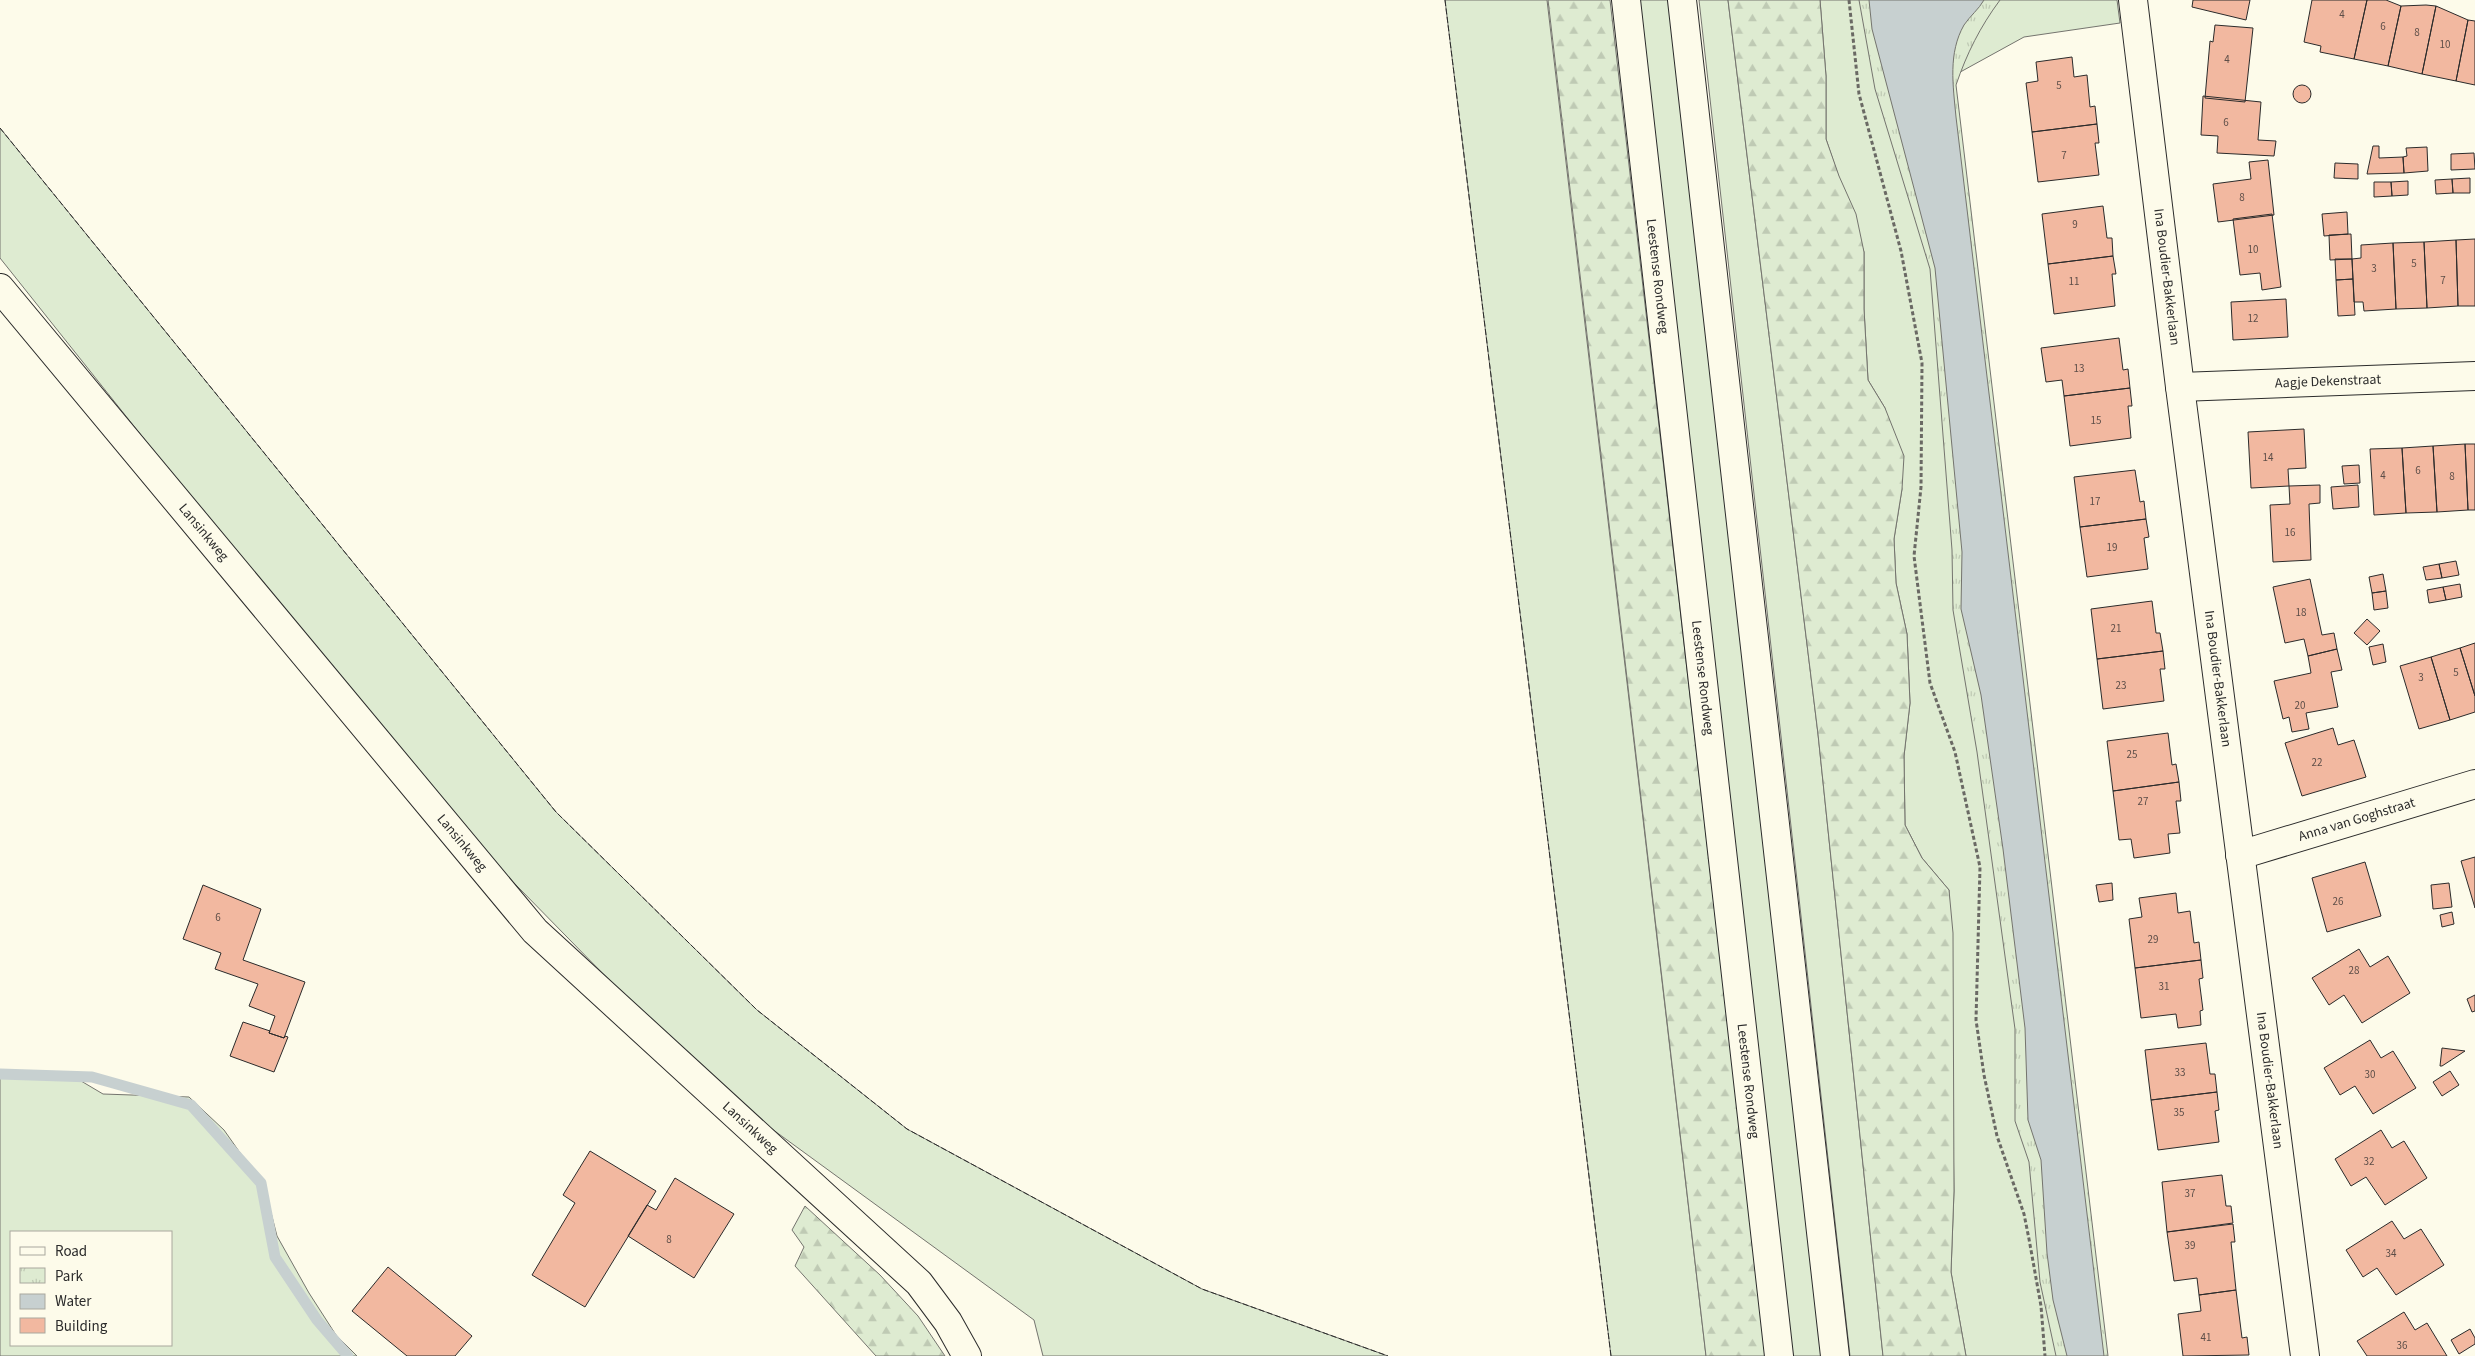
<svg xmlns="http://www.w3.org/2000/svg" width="2475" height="1356" viewBox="0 0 2475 1356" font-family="'Source Sans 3',sans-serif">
<defs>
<pattern id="forest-firs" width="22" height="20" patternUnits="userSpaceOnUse" patternTransform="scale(1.25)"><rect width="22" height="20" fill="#deebd1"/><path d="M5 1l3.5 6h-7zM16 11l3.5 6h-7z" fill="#bfcab4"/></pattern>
<pattern id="park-tufts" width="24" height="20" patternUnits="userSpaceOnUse" patternTransform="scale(1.25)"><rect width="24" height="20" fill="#deebd1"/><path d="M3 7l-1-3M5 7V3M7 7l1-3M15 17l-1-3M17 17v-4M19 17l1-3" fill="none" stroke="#bfcab4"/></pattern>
</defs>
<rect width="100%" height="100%" fill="#fdfbea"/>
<path fill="#deebd1" stroke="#74746e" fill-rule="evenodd" d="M1445,0H1547L1706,1356H1611Z
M1638,0H1669L1822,1356H1792Z
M1699,0H1728L1818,734L1883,1356H1850Z
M1820,0H1869L1935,268L2067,1356H1966L1951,1272L1954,1191L1949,890L1922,858L1905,825L1904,756L1910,703L1907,634L1896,583L1894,539L1902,489L1885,408L1868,380L1864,309V252L1826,139V76Z
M1984,0H2117L2120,23L2024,37L1953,76Z
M0,128L556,812L757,1010L907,1129L1202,1289L1388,1356H1043L1034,1320L713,1086L468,836L176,479L0,258Z
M50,1073L76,1078L103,1094L189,1097L224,1130L255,1174L267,1197L277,1236L309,1293L336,1335L357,1356H0V1075ZM11,1232H171V1345H11Z"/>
<path fill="url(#forest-firs)" stroke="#74746e" d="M1548,0H1610L1766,1356H1706Z
M1728,0H1820L1826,76V139L1839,176L1856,214L1864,252V309L1868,380L1885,408L1904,456L1902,489L1894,539L1896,583L1907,634L1910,703L1904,756L1905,825L1922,858L1949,890L1953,933L1954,1191L1951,1272L1966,1356H1883L1818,734Z
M805,1206L880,1275L918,1316L945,1356H876L795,1266L804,1247L792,1230Z"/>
<path fill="url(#park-tufts)" stroke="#74746e" d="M1859,0H2000C1980,27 1967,53 1956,85L2108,1356H2056L2040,1282L2029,1162L2015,1121V1029L1977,752L1953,610L1952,550L1930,269L1875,89Z"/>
<path fill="#c7d0d0" stroke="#74746e" d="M1869,0H1984C1979,9 1970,16 1964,25C1948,53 1953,85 1956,117L2104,1356H2067L2053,1300L2047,1253L2041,1160L2028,1120L2025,1028L2003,849L1981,695L1961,609L1962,552L1935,268L1872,29Z"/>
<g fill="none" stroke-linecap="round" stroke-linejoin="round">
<path stroke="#c7d0d0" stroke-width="11" d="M0,1074L92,1077L191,1105L261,1183L275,1257L317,1320L348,1356"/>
</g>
<path fill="#f2b8a0" stroke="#2b2b2b" d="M2193,0H2250L2246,20L2192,7Z
M2312,0H2367L2354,59L2320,52L2321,46L2304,42Z
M2367,0H2386L2401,6L2388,66L2354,59Z
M2426,5L2436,6L2422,74L2388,66L2401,6Z
M2436,6L2468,20L2456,81L2422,74Z
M2468,20L2475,21V85L2456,81Z
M2215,25L2253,28L2245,102L2205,98L2210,41L2213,42Z
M2072,57L2074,77L2087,75L2090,107L2095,106L2097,124L2032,132L2026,83L2038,81L2036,62Z
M2293 94a9 9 0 1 1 18 0a9 9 0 1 1-18 0Z
M2203,96L2261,102L2258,140L2276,141L2274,156L2217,153L2218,136L2201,135Z
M2097,124L2099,143H2095L2099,175L2038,182L2032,132Z
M2373,146H2379V158L2403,157L2404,173L2367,174Z
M2427,147L2428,171L2404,173L2403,157L2407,156L2406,148Z
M2474,153L2475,169L2451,170V154Z
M2268,160L2274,215L2218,222L2213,184L2251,179L2249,162Z
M2335,163L2358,164V179L2334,178Z
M2470,178V193H2453L2452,179Z
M2452,179L2453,193L2436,194L2435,180Z
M2408,181V195L2392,196L2391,182Z
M2374,182H2391L2392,196L2374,197Z
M2103,206L2107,238H2112L2113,256L2048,264L2042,214Z
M2347,212L2348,234L2324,236L2322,214Z
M2272,214L2281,287L2262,290L2260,273L2240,275L2233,219Z
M2351,234L2352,259L2330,260L2329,235Z
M2475,239V306H2458L2456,240Z
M2456,240L2458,306L2427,308L2424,242Z
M2424,242L2427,308L2396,309L2393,243Z
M2393,243L2396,309L2364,311L2363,302H2354L2352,259L2361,258V245Z
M2113,256L2116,274H2112L2115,306L2054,314L2048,264Z
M2335,259H2352L2353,279L2336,280Z
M2353,279L2355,315L2338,316L2336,280Z
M2286,299L2288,337L2233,340L2231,302Z
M2119,338L2123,370L2128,369L2130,388L2064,396L2062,380L2046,382L2041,348Z
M2130,388L2132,406H2128L2131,438L2070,446L2064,396Z
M2304,429L2306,468L2288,469L2289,486L2251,488L2248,432Z
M2465,444L2468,510L2437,512L2433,446Z
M2465,444H2475V510H2468Z
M2433,446L2437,512L2406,513L2402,448Z
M2402,448L2406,513L2374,515L2370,449Z
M2359,465L2360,483L2344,484L2342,466Z
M2135,470L2140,502L2144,501L2146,519L2080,527L2074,477Z
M2320,485V503L2309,504L2311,560L2273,562L2270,505L2290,504L2289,486Z
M2358,485L2359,507L2333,509L2331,487Z
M2146,519L2149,537L2144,538L2148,569L2087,577L2080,527Z
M2456,561L2459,575L2442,578L2439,564Z
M2439,564L2442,578L2426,580L2423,567Z
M2383,574L2386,591L2372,593L2369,577Z
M2310,579L2322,635L2334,633L2337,649L2308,656L2304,639L2285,643L2273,587Z
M2460,584L2462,597L2446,600L2443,587Z
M2443,587L2446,600L2429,603L2427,590Z
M2386,591L2388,608L2374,610L2372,593Z
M2152,601L2156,633H2160L2163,651L2097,659L2091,609Z
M2367,619L2380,631L2367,645L2354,633Z
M2475,643V696L2460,648Z
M2383,644L2386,662L2373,665L2369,647Z
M2460,648L2475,696V712L2450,720L2431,657Z
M2337,649L2342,670L2331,672L2338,707L2306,713L2309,729L2292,732L2289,717L2283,719L2274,681L2311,673L2308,656Z
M2163,651L2165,669H2160L2164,701L2103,709L2097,659Z
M2431,657L2450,720L2419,729L2400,666Z
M2333,728L2338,745L2354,740L2366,777L2302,796L2285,743Z
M2168,733L2172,765L2176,764L2179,782L2113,791L2107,741Z
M2179,782L2181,801H2176L2180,833L2168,834L2170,853L2134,858L2131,839L2119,840L2113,791Z
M2475,857V908L2461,861Z
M2365,862L2381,916L2327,932L2312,878Z
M2112,883L2113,900L2099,902L2096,885Z
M2449,883L2452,907L2433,909L2431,885Z
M203,885L261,909L243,960L305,982L284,1038L269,1033L275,1016L249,1006L258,984L215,969L221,953L183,939Z
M2176,893L2178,913L2190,911L2194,943L2199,942L2201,960L2135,968L2129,919L2142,917L2139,898Z
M2452,912L2454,924L2442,927L2440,915Z
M2359,949L2370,967L2388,956L2410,993L2362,1023L2344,995L2329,1005L2312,978Z
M2201,960L2203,978L2199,979L2203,1010L2200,1011L2201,1025L2178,1028L2176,1014L2141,1018L2135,968Z
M2475,995V1011L2472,1012L2467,999Z
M243,1022L270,1031L269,1033L284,1038L285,1036L288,1037L274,1072L230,1056Z
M2370,1040L2381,1058L2393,1051L2416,1088L2373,1114L2355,1086L2340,1095L2324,1068Z
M2206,1043L2210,1074H2215L2217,1092L2151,1100L2145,1050Z
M2442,1048L2465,1051L2442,1066H2440Z
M2450,1071L2459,1085L2442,1096L2433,1082Z
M2217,1092L2219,1110L2215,1111L2219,1142L2158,1150L2151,1100Z
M2381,1130L2392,1148L2404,1141L2427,1178L2385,1205L2366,1177L2351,1186L2335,1159Z
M590,1151L656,1191L585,1307L532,1275L575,1203L563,1195Z
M2222,1175L2226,1206H2231L2233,1223L2167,1232L2162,1182Z
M675,1178L734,1214L694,1278L628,1236L647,1205L656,1210Z
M2392,1221L2404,1239L2421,1229L2444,1265L2396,1295L2377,1268L2363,1277L2346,1250Z
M2233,1224L2235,1242H2231L2236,1290L2199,1295L2197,1278L2174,1281L2167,1232Z
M388,1267L472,1336L455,1356H407L352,1311Z
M2236,1290L2242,1338L2247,1337L2249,1355L2183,1356L2178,1314L2201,1311L2199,1295Z
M2404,1312L2415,1330L2427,1323L2447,1356H2367L2357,1341Z
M2470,1329L2475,1338V1344L2459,1354L2451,1340Z"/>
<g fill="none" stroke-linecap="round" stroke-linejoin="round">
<defs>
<g id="minor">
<path id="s1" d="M2133,0L2180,387L2305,1356"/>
<path id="s2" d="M0,288L535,931L919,1283L948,1322L967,1356"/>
<path id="s3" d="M2180,387L2475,376"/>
<path id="s4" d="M2240,855L2475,784"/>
</g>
<g id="primary">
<path id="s5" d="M1626,0L1779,1356"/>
<path d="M1682,0L1835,1356"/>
</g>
</defs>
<use href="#minor" stroke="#2b2b2b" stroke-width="30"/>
<use href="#primary" stroke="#2b2b2b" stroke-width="30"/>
<path stroke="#6a6964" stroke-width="3" stroke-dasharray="4 2.5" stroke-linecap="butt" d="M1849,0L1859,94L1901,251L1922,363L1921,487L1914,556L1930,683L1955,752L1980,867L1976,1020L1984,1075L1997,1136L2024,1214L2029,1239L2041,1306L2045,1356"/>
<use href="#minor" stroke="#fdfbea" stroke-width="28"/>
<use href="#primary" stroke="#fdfbea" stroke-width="28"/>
<path stroke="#2b2b2b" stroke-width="1" stroke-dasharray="6 2.5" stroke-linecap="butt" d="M1445,0L1611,1356
M0,128L556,812L757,1010L907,1129L1202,1289L1388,1356"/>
</g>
<g text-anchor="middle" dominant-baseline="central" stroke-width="4" stroke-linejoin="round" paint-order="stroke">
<g font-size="11" fill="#5d4e48">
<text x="2342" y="14">4</text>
<text x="2383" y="26">6</text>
<text x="2417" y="32">8</text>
<text x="2445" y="44">10</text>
<text x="2227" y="59">4</text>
<text x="2059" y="85">5</text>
<text x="2226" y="122">6</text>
<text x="2064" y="155">7</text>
<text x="2242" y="197">8</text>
<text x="2075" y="224">9</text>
<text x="2253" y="249">10</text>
<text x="2414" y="263">5</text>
<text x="2374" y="268">3</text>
<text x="2443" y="280">7</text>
<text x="2074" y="281">11</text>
<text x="2253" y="318">12</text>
<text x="2079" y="368">13</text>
<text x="2096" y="420">15</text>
<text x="2268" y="457">14</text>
<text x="2418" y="470">6</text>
<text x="2383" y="475">4</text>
<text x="2452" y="476">8</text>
<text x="2095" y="501">17</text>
<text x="2290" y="532">16</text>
<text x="2112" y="547">19</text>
<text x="2301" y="612">18</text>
<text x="2116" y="628">21</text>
<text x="2456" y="672">5</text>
<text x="2421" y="677">3</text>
<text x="2121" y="685">23</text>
<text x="2300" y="705">20</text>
<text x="2132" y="754">25</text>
<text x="2317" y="762">22</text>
<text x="2143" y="801">27</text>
<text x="2338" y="901">26</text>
<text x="218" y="917">6</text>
<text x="2153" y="939">29</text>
<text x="2354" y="970">28</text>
<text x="2164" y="986">31</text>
<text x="2180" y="1072">33</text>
<text x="2370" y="1074">30</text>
<text x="2179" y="1112">35</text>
<text x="2369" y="1161">32</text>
<text x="2190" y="1193">37</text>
<text x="669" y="1239">8</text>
<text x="2190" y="1245">39</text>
<text x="2391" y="1253">34</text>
<text x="2206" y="1337">41</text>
<text x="2402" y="1345">36</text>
</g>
<g font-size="14" fill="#2b2b2b" stroke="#fdfbea">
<text stroke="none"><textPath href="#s5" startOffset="278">Leestense Rondweg</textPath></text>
<text stroke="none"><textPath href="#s1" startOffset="279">Ina Boudier-Bakkerlaan</textPath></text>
<text stroke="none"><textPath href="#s3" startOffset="148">Aagje Dekenstraat</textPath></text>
<text stroke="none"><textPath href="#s2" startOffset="318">Lansinkweg</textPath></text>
<text stroke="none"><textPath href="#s5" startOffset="682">Leestense Rondweg</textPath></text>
<text stroke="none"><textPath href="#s1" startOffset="684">Ina Boudier-Bakkerlaan</textPath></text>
<text stroke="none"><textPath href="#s4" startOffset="122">Anna van Goghstraat</textPath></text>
<text stroke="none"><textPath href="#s2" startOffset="722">Lansinkweg</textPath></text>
<text stroke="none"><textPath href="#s5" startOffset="1088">Leestense Rondweg</textPath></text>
<text stroke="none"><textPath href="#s1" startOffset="1089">Ina Boudier-Bakkerlaan</textPath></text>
<text stroke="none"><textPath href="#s2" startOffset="1128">Lansinkweg</textPath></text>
</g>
</g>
<rect x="10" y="1231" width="162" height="115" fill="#fdfbea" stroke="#a9a89e"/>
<rect x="20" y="1247" width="25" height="8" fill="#fdfbea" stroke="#a9a89e"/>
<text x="55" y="1256" font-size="15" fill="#2b2b2b">Road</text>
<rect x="20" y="1268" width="25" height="15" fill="url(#park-tufts)" stroke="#a9a89e"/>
<text x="55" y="1281" font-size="15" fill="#2b2b2b">Park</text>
<rect x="20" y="1294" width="25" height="15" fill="#c7d0d0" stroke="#a9a89e"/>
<text x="55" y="1306" font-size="15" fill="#2b2b2b">Water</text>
<rect x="20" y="1318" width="25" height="15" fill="#f2b8a0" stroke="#a9a89e"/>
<text x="55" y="1331" font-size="15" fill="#2b2b2b">Building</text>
</svg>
